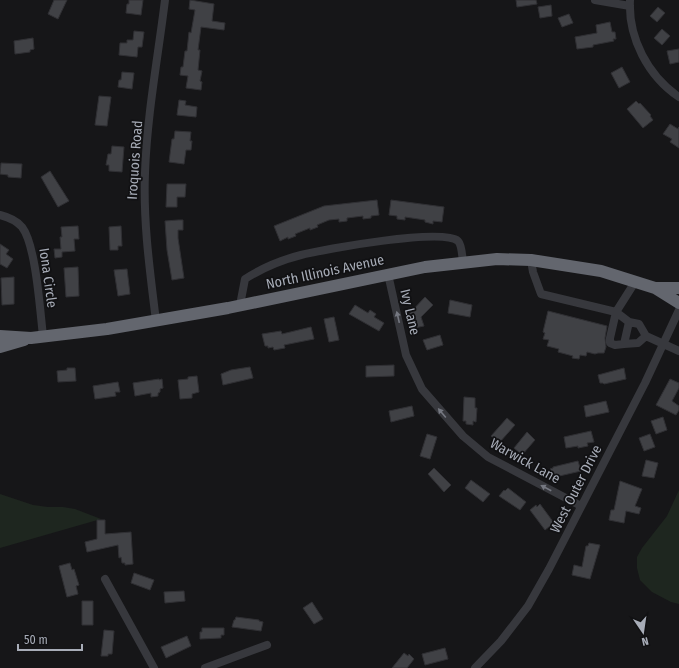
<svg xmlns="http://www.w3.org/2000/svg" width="679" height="668" viewBox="0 0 679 668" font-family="'Fira Sans Condensed',sans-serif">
<rect width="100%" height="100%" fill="#161618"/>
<path fill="#1e261f" d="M679,490V604L671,602L652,592L640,580L637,568V557L642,548L667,516Z
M0,494L33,505L48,507H63L75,509L101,519L0,548Z"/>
<path fill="#404145" stroke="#303034" d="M54,0H67L58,19L48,14Z
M129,0H143L141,15L126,13L127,4H129Z
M190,0L214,4L212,21L225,23L224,30L201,27L198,50H200L198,70L202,71L200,81L202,82L201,90L186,88L188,76L180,75L181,67H183L185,51H187L189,32L191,33L195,10L189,9Z
M516,0H536L537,4L517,7Z
M551,5L552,16L540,18L538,7Z
M658,7L665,13L657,22L650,16Z
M569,14L573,23L562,27L558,18Z
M610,22L612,32H615L616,39H613L614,41L593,45V47L577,49L575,37L597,33L596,25Z
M662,29L670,36L662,45L654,38Z
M134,31L144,32L142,47H138L137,57L119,55L120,43H127V40H133Z
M33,38L34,49L30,50V52L15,54L14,41Z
M679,49V62L670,64L667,51Z
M622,67L630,82L619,88L611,73Z
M122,72L134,73L132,89L118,87L119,80H121Z
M99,96L111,97L107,126L95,125Z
M179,100L186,101L185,105L197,107L196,117L177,115Z
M636,101L639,104L640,103L651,115L650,116L653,120L643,128L627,109Z
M670,124L678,129L679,127V148L670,142L672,139L663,134Z
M175,131L191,132L190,141H192L191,150H186L184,164L169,162L172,139H174Z
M112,146L124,147L122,172L109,171V165H106L108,154H111Z
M1,163L22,164L21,178L8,177V175L0,174Z
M50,171L69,201L58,207L41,177Z
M167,184H186L185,197H177V207H166Z
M377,200L379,215L371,216V218L363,219V216L347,218V221L339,222V219L329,220L317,225L318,227L310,230V228L295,234L296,236L288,239V237L280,241L274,226L324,206Z
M391,200L444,207L442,222L433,221V224L425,222V220L405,217V220L397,219V216L389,215Z
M178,220H183V230H178V238L184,278L172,280L167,250L165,221Z
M78,226L79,239H74L75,251L62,252V257L55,258L54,249H61L60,237H62L61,227Z
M121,226L122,246H118V250H110L109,227Z
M0,244L9,250L6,254L13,259L7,268L0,264Z
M78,267L79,296L66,297L64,268Z
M127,269L130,294L118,296L114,270Z
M14,277V304L2,305L1,278Z
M425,297L433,305L421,317L424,326L414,328L411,316L409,314Z
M450,300L472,305L470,317L448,313Z
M355,305L368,313L370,310L376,314L374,317L384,323L379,331L349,314Z
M548,311L607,326L605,338L606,347L604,353H598L595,354L587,352L586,356L580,355L579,359L572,358L573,356L558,352L559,349L547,346L549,340L543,339L545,333L543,332Z
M334,317L339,340L329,342L324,319Z
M311,327L314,339L284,345L285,348L274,350L273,347L268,348V346H265L262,334L281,331L282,334Z
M440,335L443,345L427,350L423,340Z
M394,365V376L366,377V366Z
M250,367L253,378L223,385L221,374L231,370Z
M67,368H75L76,381L58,382L57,371L67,370Z
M624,368L626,379L604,384L603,383H600L598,375Z
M197,376L199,392L192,394V398L180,399L178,380L188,379V377Z
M159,379V380L162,379L163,388L160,389V392L158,393V396L151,397V393L135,396L133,383Z
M670,379L679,383V388L672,401L679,406V410L676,415L656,405Z
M118,382L120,392H115L116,396L95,399L93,386Z
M464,397L475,398V408H477L476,422L473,421V425L466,424V421H463Z
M606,401L609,412L586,417L584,406Z
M412,406L414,416L391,422L389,411Z
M663,417L667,430L656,434L651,421Z
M507,418L515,425L499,443L491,436Z
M591,431L594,442L587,443L588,446L578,448V446L566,448L564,437Z
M527,432L535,440L522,455L514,448Z
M427,434L437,437L430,459L420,456Z
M650,434L655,447L644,451L639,438Z
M646,460L658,463L654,478L642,476Z
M578,461L581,471L555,477V475L552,476L550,469L553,468V467Z
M434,468L451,485L444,492L428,474Z
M471,480L490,494L483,502L465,488Z
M620,481L642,489L635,506L641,508L639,514L626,511L624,523L609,520L611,510H614Z
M508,488L526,502L520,510L499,496L504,490L505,491Z
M540,504L554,523L545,530L530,510L536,505L537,507Z
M97,520H105V534L131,532L133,564L125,565V563H122L121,557L119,558L118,545L87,552L85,542L97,539Z
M589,543L600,545L590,579L572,575L574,565L582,567L586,546H588Z
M70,563L72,570L74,569L79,585L76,586L78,594L67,597L59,566Z
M134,573L154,580L150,590L131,583Z
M184,591L185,601L165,603L164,592Z
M82,601H93V625H82Z
M312,602L323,619L314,624L303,608Z
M236,617L259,620V621L263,622L261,631L232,627L234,620H235Z
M202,628H224V635H221V638L200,639V632H202Z
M104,630L114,631L112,654H108V656H101Z
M187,636L191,646L166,658L161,647Z
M445,648L448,659L425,665L422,654Z
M404,653L408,656L409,654L414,659L407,668H392Z"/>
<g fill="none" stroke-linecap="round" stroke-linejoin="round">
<path stroke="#37383d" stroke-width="8" d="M595,0L630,6
M630,0C628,38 648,76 679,97
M0,215C8,217 16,220 22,227C36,245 40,311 43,336
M531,260L533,272L541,294L616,312L635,282
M388,274L406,355L422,389L463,436L488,457L581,506
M240,305L245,279C262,268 281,260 301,255C324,249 442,228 458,241C462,245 462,256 463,262
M156,321C150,272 143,222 145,173C147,115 158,57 165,0
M629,322L639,324L646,336
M624,344L615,345L610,343V338L616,312L629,322L624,344L638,343L646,336L679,351
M105,579L154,668
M205,668L267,645
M475,668L501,641L528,606L549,569L645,383L679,310"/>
<path stroke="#63666e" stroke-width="12" d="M655,288H679
M0,336L31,338L107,329L228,308L425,267L497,259L531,260L601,271L655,288L679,303
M0,347L24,340"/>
</g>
<defs><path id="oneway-solid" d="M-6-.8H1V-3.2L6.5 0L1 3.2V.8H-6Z"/></defs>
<g fill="#757881">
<use href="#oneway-solid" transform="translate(398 317) rotate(-103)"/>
<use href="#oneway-solid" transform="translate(442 413) rotate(-130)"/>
<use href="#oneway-solid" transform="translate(546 488) rotate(-152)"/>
</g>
<g text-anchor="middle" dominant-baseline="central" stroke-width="3.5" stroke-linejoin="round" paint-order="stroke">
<g font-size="14" fill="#a8adb8" stroke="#111113">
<text transform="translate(135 160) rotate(-86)">Iroquois Road</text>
<text transform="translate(325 272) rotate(-12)">North Illinois Avenue</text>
<text transform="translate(48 278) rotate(82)">Iona Circle</text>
<text transform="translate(410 312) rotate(77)">Ivy Lane</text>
<text transform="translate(525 461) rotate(29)">Warwick Lane</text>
<text transform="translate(576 489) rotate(-63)">West Outer Drive</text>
</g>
</g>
<g transform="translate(643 632) rotate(167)" stroke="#111113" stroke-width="3" paint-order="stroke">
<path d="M0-3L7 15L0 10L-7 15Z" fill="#a8adb8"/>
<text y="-6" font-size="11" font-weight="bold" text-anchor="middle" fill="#a8adb8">N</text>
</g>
<path d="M18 644v6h64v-6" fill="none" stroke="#a8adb8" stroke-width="2"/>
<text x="24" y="644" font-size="12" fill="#a8adb8" stroke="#111113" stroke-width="3" paint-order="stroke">50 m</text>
</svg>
